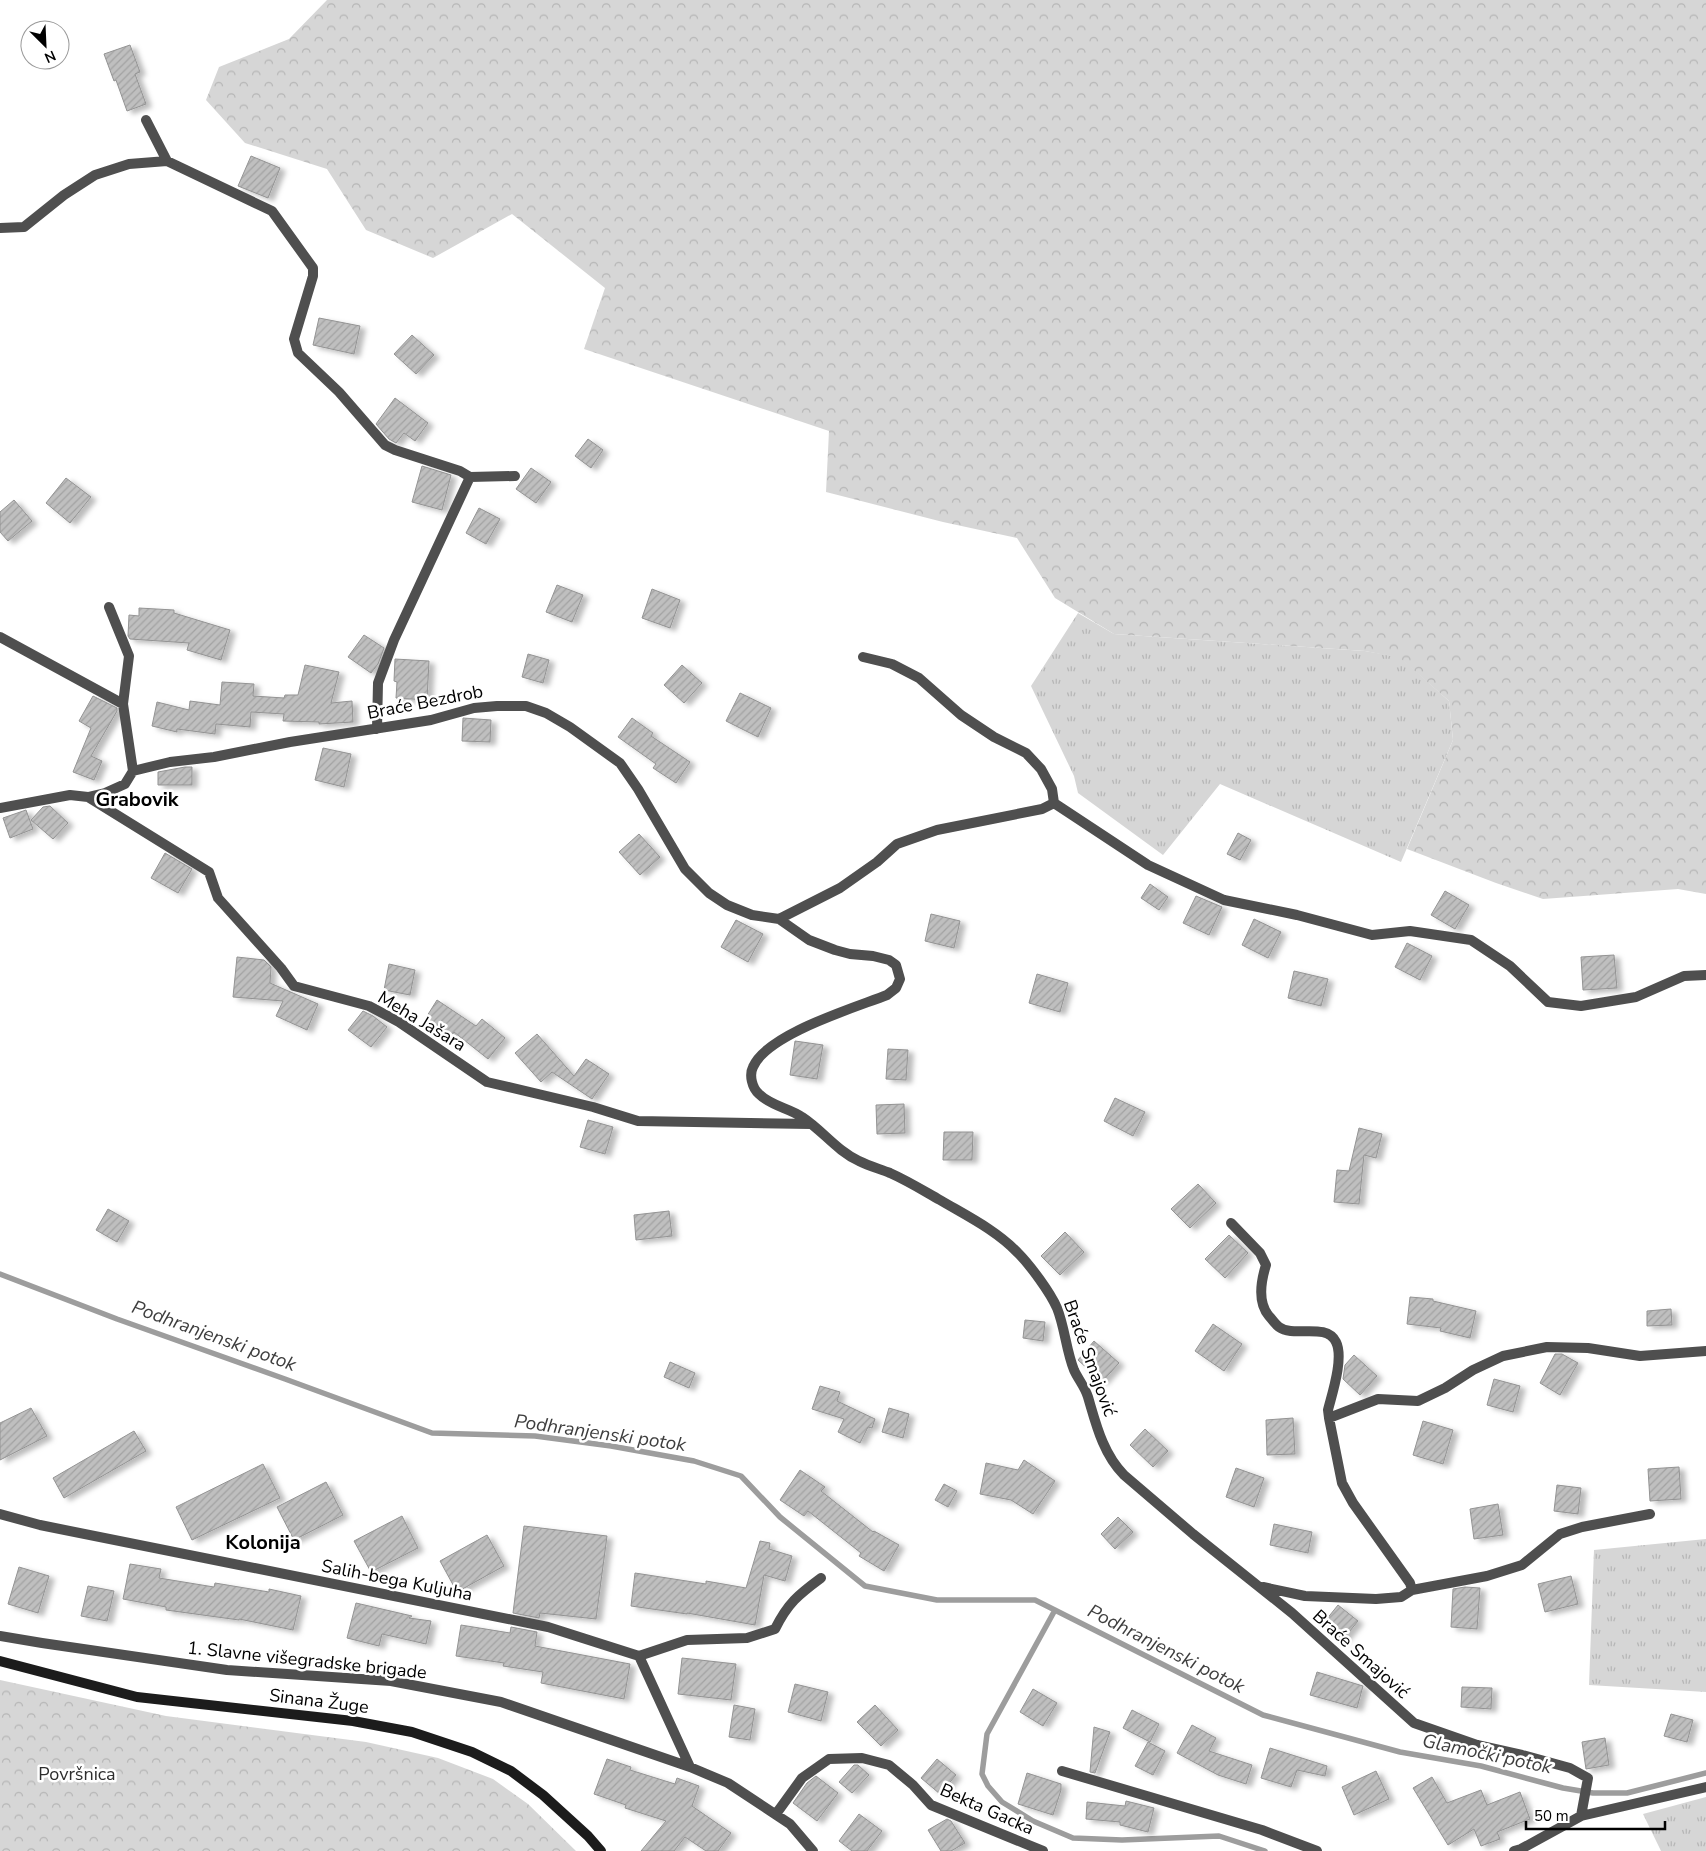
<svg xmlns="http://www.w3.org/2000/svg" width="1706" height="1851" viewBox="0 0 1706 1851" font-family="'Nunito Sans',sans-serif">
<defs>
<pattern id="grass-tufts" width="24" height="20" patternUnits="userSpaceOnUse" patternTransform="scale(1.25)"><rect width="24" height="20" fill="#d6d6d6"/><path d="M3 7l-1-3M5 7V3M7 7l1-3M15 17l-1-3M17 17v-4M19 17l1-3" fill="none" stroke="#b6b6b6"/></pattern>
<pattern id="forest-crowns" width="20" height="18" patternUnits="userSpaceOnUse" patternTransform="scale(1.25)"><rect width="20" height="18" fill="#d6d6d6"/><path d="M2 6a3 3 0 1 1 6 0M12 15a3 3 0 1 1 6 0" fill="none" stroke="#b6b6b6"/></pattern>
<pattern id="building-hatch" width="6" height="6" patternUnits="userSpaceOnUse" patternTransform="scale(1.25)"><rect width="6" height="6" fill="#bfbfbf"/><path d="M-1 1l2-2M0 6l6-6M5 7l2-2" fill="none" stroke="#a2a2a2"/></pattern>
<filter id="shadow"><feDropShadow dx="5.5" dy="3" stdDeviation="2.5" flood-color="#0004"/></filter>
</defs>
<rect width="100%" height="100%" fill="#fff"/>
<path fill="url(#grass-tufts)" d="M1078,613L1114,634L1365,651L1400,657L1449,701L1453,740L1401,862L1220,784L1163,855L1078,793L1074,776L1031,686Z
M1706,1539V1692L1589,1685L1594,1550Z
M1706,1797V1851H1661L1643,1814Z"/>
<path fill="url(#forest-crowns)" d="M327,0H1706V894L1678,889L1543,899L1496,883L1407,849L1453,740L1449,701L1400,658L1365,651L1114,634L1055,598L1017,538L943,522L826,492L829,431L584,349L605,288L512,214L433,258L366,230L327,169L245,143L206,100L219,67L289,39Z
M0,1680L166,1716L366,1742L438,1758L493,1779L528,1804L576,1851H0Z"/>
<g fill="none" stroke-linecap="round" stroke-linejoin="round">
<path stroke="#9d9d9d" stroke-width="5.5" d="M0,1274L117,1319L285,1379L432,1433L535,1436L611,1446L694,1461L741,1476L780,1517L865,1586L937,1600H1035L1263,1715L1400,1752L1481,1766L1563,1788L1593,1793H1627L1706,1773
M1055,1610L987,1734L982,1774L988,1786L1002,1802L1033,1821L1073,1838L1122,1840L1219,1836L1265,1851"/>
</g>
<path fill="url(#building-hatch)" stroke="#939393" filter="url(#shadow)" d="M130,45L140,72L135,74L146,104L127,111L116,80L114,81L104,54Z
M251,156L280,168L268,198L238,186Z
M319,318L360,326L354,354L313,345Z
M412,335L434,355L416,374L394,354Z
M395,398L428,423L415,441L404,433L396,443L389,439L376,424Z
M588,439L603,450L591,468L575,456Z
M422,466L451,475L442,510L412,502Z
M531,468L551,482L536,503L516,489Z
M66,478L91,497L70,523L46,503Z
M14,500L32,521L8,541L0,532V512Z
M479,508L500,519L486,544L466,533Z
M557,585L583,595L572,622L546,612Z
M652,589L680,600L670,628L642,618Z
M139,608L174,610V613L230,630L221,660L187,650L189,643L130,639L128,636L129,615L139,616Z
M364,635L384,648L378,664L371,673L348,657Z
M528,654L549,660L543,683L522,677Z
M395,659L429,661L427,700L396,698L397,682L394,681Z
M305,665L339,672L331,703L352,701L353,722L319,724V722L283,721L284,714L251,712L250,727L216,724L215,734L177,729V732L152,726L157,702L189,710L190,701L220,705L222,682L254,684L253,696L284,698L285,695H298Z
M682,665L702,683L684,703L664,685Z
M740,693L771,708L758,737L726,721Z
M93,696L117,708V711L91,756L102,761L94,780L73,772L91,728L79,721Z
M463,718L491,720L490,742L462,741Z
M632,718L653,733L651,736L690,762L676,783L653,768L656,764L618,737Z
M323,748L351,754L344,787L315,780Z
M185,767H192V785H158V772Z
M50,806L68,823L53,839L31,820L43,807Z
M26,810L33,829L10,838L3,818Z
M1238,833L1251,840L1240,860L1227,854Z
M639,834L660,857L640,875L619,852Z
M165,853L192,869L178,893L151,878Z
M1150,884L1168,897L1159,910L1141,898Z
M1445,891L1469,905L1455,929L1431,915Z
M1196,896L1222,907L1209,935L1183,923Z
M931,914L960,921L954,948L925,941Z
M1254,919L1281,932L1268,958L1242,945Z
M736,920L763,934L748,962L721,947Z
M1407,943L1432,956L1420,980L1395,967Z
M1614,955L1617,988L1583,990L1581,957Z
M237,957L264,960L271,967L270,983L318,1004L307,1030L276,1016L283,1001L233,997Z
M389,964L415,970L410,995L384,990Z
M1294,971L1328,979L1321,1006L1288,998Z
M1037,974L1068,983L1060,1012L1029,1003Z
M437,1000L476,1026L482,1019L505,1038L488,1059L454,1032L448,1041L422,1024Z
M363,1011L373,1016L387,1027L371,1047L348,1030Z
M537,1034L574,1076L586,1059L609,1074L592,1099L552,1072L541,1082L515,1053Z
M795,1041L823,1045L817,1079L790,1075Z
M888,1049L908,1050L906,1080L886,1079Z
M1115,1098L1145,1112L1133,1136L1104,1121Z
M904,1104L905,1133L877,1134L876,1105Z
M588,1120L613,1127L605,1154L580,1147Z
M1359,1128L1382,1134L1376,1158L1364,1155L1359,1204L1334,1202L1337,1170L1349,1171Z
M944,1132H973L972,1160H943Z
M1198,1184L1216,1203L1190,1228L1171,1209Z
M108,1209L129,1221L117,1242L96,1230Z
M669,1211L672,1236L636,1240L634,1215Z
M1065,1232L1084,1252L1060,1275L1041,1256Z
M1229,1235L1248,1253L1225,1278L1205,1259Z
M1410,1297L1433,1299V1301L1476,1311L1470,1338L1440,1331L1441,1328L1407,1324Z
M1671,1309L1672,1325L1647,1326V1311Z
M1025,1320L1045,1322L1043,1341L1023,1338Z
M1213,1324L1242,1344L1224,1371L1195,1351Z
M1094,1341L1119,1363L1102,1382L1078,1360Z
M1555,1354H1562L1578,1363L1560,1395L1540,1383Z
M1354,1355L1377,1376L1360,1395L1343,1379L1345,1365Z
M670,1362L695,1373L689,1388L664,1377Z
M1494,1379L1520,1386L1513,1412L1487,1405Z
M820,1386L840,1392L837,1401L875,1419L872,1428L868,1427L860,1443L838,1432L844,1419L812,1409Z
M31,1408L47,1436L0,1460V1423Z
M889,1408L909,1414L903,1438L882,1432Z
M1293,1418L1295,1454L1267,1455L1266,1420Z
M1423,1421L1453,1430L1443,1464L1413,1455Z
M1145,1429L1168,1451L1153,1467L1130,1445Z
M134,1431L146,1451L64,1498L53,1478Z
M1024,1460L1055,1481L1033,1514L1011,1500L980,1494L986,1463L1018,1470Z
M263,1464L280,1498L192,1540L176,1507Z
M1679,1467L1681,1499L1650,1501L1648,1469Z
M1236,1468L1264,1478L1254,1507L1226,1497Z
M800,1470L825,1487L821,1491L873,1532L874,1531L899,1545L884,1571L859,1556L861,1553L808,1511L804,1516L780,1500Z
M326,1482L343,1515L294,1540L277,1507Z
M944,1484L957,1491L948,1507L935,1500Z
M1557,1485L1581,1488L1578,1514L1554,1511Z
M1498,1504L1503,1535L1474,1539L1470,1509Z
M402,1516L418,1548L371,1572L354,1541Z
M1118,1517L1133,1532L1115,1549L1101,1534Z
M1274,1524L1312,1532L1308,1553L1270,1545Z
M524,1526L607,1536L596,1619L540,1613L539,1618L513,1613Z
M487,1535L504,1566L457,1592L440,1561Z
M760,1541L770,1543L769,1549L792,1556L785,1581L764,1575L755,1625L687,1613V1614L631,1606L635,1573L706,1584V1581L746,1588Z
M130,1564L161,1569L159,1578L214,1587L215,1583L269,1592V1589L301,1596L293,1630L239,1619V1620L166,1610V1607L123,1599Z
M19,1567L49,1576L38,1613L8,1604Z
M1571,1576L1578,1604L1545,1612L1538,1584Z
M88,1586L114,1591L107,1621L81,1616Z
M1465,1587L1480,1588L1477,1629L1451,1627L1453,1589Z
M356,1603L412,1616L409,1618L431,1621L426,1644L382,1634L379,1646L347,1638Z
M1338,1605L1358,1621L1341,1642L1322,1625Z
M461,1625L510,1633L511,1627L537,1632L535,1646L630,1664L624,1699L541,1683L543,1672L503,1666L504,1663L456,1656Z
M682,1658L736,1664L731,1700L678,1694Z
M1317,1672L1363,1686L1357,1708L1310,1695Z
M795,1684L828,1692L821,1721L788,1712Z
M1462,1687L1492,1688L1491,1709L1461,1707Z
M1033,1689L1057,1703L1043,1726L1020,1712Z
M734,1705L755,1709L750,1740L729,1737Z
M875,1705L898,1730L881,1746L857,1722Z
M1132,1710L1159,1724L1150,1742L1123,1728Z
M1671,1714L1693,1720L1687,1742L1664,1736Z
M1192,1725L1216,1738L1209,1751L1252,1765L1246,1784L1218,1775L1177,1753Z
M1094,1727L1110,1732L1095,1773L1090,1772Z
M1605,1738L1609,1765L1586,1769L1582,1742Z
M1148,1742L1165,1751L1153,1775L1135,1766Z
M1270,1748L1327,1766L1325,1776L1297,1770L1291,1787L1261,1778Z
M607,1759L631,1767L630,1770L675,1784L677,1778L699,1786L692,1806L731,1833L718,1851H706L685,1837L674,1851H641L666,1821L625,1808L626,1805L594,1794Z
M937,1759L956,1775L940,1794L921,1778Z
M854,1765H858L869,1775L852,1793L839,1782Z
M1376,1771L1389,1799L1354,1815L1342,1787Z
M1027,1773L1061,1784V1790L1053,1815L1018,1804Z
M816,1776L838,1793L817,1821L793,1803L807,1783Z
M1432,1777L1447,1803L1481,1790L1487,1805L1520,1792L1530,1819L1497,1832L1500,1839L1481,1846L1474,1829L1448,1845L1413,1788Z
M1126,1801L1154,1808L1148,1832L1120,1825V1822L1086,1819L1087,1802L1125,1806Z
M859,1814L882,1831L867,1851H852L839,1841Z
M947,1819L951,1821L965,1843L951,1851H941L928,1830Z"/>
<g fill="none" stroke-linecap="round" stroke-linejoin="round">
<path stroke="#4f4f4f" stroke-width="10" d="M146,120L167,161
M0,228L24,227L64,195L95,175L129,164L167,161L272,211L313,268V276L294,339L298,353L339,392L385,445L395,450L460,471L470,477
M109,607L129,656L123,704L133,771
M0,637L123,704
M377,729L378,683L394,640L470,477L515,476
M88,797L209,872L218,898L281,968L294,986L369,1006L399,1022L487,1082L593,1107L638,1121L811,1124
M1054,803L1148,865L1224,900L1297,915L1372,935L1410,931L1471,940L1510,966L1548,1002L1581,1006L1636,997L1684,976L1706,975
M0,808L70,795L88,797L105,793L125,784L133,771L170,762L214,757L290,742L431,720L474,708L497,706H526L546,713L570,727L620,763L638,789L685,869L709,893L727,905L752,915L779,919L809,940L835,950L850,954L873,956L889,960L896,965L900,979L896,988L887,995C854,1008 767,1034 753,1067C749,1075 752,1088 759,1094C771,1106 789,1108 802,1117C822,1130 837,1151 859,1161C869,1166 880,1169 890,1173C908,1181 924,1191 940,1200C967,1216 996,1230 1018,1253C1030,1265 1050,1292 1057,1308C1065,1328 1066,1350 1074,1370C1078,1379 1085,1387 1088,1397C1096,1424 1103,1454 1124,1475L1193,1534L1292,1613L1414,1723L1477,1745L1522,1755L1570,1768L1588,1778L1581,1816
M779,919L840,888L877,862L897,844L937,830L1042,809L1054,803L1052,789L1041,769L1026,753L994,737L961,715L919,678L892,664L863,657
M1231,1223L1260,1253L1266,1265C1261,1281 1257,1302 1269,1316C1272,1319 1275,1324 1279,1327C1294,1338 1326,1322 1336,1342C1344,1358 1332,1394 1328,1410L1329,1418
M0,1514L40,1525L548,1627L639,1656L687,1640L747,1638L775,1629C788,1603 798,1595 821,1578
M1263,1587L1305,1596L1376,1599L1401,1597L1412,1590L1410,1583L1353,1503L1342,1483L1329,1418L1378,1399L1418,1401L1445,1388L1473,1370L1503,1356L1547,1347L1588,1348L1640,1356L1706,1351
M1412,1590L1487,1576L1522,1565L1560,1534L1582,1527L1650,1514
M0,1636L42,1643L227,1670L391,1681L501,1702L690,1767L728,1783L790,1824L813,1851
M639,1656L690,1767
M1062,1771L1262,1830L1317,1851
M776,1814L802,1778L829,1759L862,1758L889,1765L913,1785L931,1805L1043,1851
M1514,1851L1521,1849L1581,1816L1706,1787"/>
<path stroke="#1c1c1c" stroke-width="10" d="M0,1661L137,1697L353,1721L412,1732L472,1752L511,1771L543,1795L588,1836L601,1851"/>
</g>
<g text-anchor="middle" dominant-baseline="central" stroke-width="5" stroke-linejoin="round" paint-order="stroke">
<g font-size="18" fill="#000" stroke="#fff">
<text transform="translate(425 702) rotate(-11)">Braće Bezdrob</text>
<text transform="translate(422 1021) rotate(31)">Meha Jašara</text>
<text transform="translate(1090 1358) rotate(70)">Braće Smajović</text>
<text transform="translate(397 1580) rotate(11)">Salih-bega Kuljuha</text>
<text transform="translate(1361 1654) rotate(42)">Braće Smajović</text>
<text transform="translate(307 1660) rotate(6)">1. Slavne višegradske brigade</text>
<text transform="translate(319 1701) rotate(7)">Sinana Žuge</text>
<text transform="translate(987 1809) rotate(24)">Bekta Gacka</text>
</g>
<g font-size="18" fill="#2d2d2d" stroke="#fff">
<text x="77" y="1774">Površnica</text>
</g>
<g font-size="19" font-style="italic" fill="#3e3e3e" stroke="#fff">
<text transform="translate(214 1336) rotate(20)">Podhranjenski potok</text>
<text transform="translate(600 1433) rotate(8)">Podhranjenski potok</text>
<text transform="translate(1166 1649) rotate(27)">Podhranjenski potok</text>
<text transform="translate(1487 1754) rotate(12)">Glamočki potok</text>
</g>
<g font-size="20" font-weight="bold" fill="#000" stroke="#fff">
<text x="137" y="799">Grabovik</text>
<text x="263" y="1542">Kolonija</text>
</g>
</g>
<g transform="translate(45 45) rotate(156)"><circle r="24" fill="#ffffff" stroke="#999999"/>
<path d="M0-4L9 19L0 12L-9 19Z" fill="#000000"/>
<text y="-8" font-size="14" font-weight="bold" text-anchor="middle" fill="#000000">N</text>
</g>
<path d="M1526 1821v8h139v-8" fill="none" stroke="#000000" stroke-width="2.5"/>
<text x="1534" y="1821" font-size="15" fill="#000000" stroke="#ffffff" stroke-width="4" paint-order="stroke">50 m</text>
</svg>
